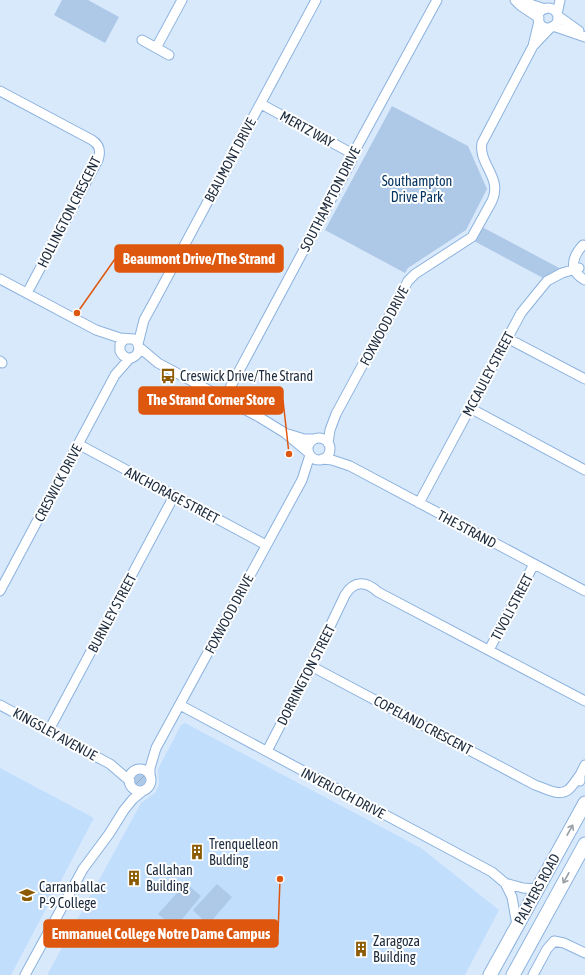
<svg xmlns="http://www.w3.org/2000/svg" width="585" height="975" viewBox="0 0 585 975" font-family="'Asap Condensed',sans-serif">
<defs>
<pattern id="garden-furrows" width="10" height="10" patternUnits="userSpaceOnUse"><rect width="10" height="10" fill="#aec9e8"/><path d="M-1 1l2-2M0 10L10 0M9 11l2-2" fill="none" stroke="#95adc8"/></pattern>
</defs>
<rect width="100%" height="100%" fill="#d9e9fc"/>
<path fill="#c2defd" d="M185,723L421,848L499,910L465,975H47L141,803L155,793L159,784L158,769L181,725Z
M0,768L94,818L11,975H0Z"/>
<path fill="#aec9e8" d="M62,0H88L119,17L105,43L54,15Z
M392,106L468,146L487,189L466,230L408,268L405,273L325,230Z
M482,227L563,270L545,279L474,241L477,237Z
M186,883L201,896L175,928L158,914Z
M217,884L232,897L208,925L193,910Z"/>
<path fill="url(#garden-furrows)" d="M134.5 780a5.5 5.5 0 1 1 11 0a5.5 5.5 0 1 1-11 0Z"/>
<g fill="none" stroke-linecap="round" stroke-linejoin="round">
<defs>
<path id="street" d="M515,0L521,6L539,18
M518,0L545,9
M538 18a10 10 0 1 1 20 0a10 10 0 1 1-20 0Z
M557,14L560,0
M558,16L579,31
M553,26L585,37
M142,40L169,55
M534,45L551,27
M156,48L182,0
M0,91L92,140C100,145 101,151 98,160L27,293
M261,104L353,154
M583,245C572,257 568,271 585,280
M0,279L96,330L120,338L134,339C148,351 128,368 120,351V344L125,339
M507,338L585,379
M138,344L144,320L155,300L316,0
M139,347L158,363L259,417L285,433L309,453
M0,361L2,363
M224,399L351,162L353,154L437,0
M470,408L585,470
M288,434L304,439H314
M308 449a11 11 0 1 1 22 0a11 11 0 1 1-22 0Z
M328,443L330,430L336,414L408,281L415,274L472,237L492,201C503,178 478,164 482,143L533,46L539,21
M78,444L266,545
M322,459L332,460L350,466L585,591
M419,503L521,313L547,281L562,273L579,268
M0,591L115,375L130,358
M489,650L534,564
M311,666L535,785C545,788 558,797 568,790C573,786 576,780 580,775
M0,705L110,764L130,781
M180,705L492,872L505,883L523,888L537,889
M49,730L174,496
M267,751L311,666L345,595C354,580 366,581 378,592L585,701
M129 780a11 11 0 1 1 22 0a11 11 0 1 1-22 0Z
M150,776V768L156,748L302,480L310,455
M580,781V775L585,765
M505,883L512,897L517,925
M25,975L83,869L109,834L124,810L133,799L144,790
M533,975L547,949L554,941L564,943L585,953"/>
<path id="secondary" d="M490,975L585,803
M513,975L585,844"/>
</defs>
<use href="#street" stroke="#8bb2de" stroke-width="11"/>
<use href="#secondary" stroke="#8bb2de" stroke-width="15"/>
<use href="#street" stroke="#fff" stroke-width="9"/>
<use href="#secondary" stroke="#fff" stroke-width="13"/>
</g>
<defs><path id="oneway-shaft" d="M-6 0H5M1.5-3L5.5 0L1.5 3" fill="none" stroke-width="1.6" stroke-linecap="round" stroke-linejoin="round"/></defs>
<g stroke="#99a0a8">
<use href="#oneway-shaft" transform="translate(570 830) rotate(-61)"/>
<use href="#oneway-shaft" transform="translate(566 878) rotate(119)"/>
</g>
<defs>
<symbol id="bus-bare" viewBox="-9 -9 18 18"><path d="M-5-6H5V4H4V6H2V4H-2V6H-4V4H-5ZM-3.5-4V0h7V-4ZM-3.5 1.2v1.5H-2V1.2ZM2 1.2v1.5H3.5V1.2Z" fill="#8b5a03" stroke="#fff" stroke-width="2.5" paint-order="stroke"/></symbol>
<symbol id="building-bare" viewBox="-9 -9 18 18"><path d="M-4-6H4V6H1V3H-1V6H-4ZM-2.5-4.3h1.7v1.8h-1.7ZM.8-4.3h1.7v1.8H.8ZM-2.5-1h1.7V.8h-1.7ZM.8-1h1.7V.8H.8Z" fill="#8b5a03" stroke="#fff" stroke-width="2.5" paint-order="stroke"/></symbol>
<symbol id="school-bare" viewBox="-9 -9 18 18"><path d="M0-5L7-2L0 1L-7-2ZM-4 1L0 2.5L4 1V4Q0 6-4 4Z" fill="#8b5a03" stroke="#fff" stroke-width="2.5" paint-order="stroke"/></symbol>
</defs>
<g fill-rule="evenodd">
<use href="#bus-bare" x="157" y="365" width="22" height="22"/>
<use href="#building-bare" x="186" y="841" width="22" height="22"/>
<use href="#building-bare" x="123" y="867" width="22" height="22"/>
<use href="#school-bare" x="16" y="884" width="22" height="22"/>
<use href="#building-bare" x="350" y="938" width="22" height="22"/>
</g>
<g text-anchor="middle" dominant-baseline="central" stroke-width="4" stroke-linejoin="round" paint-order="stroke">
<g font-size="14" fill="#1c2b3d" stroke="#fff">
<text transform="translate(307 129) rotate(29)">MERTZ WAY</text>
<text transform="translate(230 160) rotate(-62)">BEAUMONT DRIVE</text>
<text transform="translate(330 199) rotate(-63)">SOUTHAMPTON DRIVE</text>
<text transform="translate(69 212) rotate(-63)">HOLLINGTON CRESCENT</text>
<text transform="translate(384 326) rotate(-62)">FOXWOOD DRIVE</text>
<text transform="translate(488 374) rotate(-62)">MCCAULEY STREET</text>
<text transform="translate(58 483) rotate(-62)">CRESWICK DRIVE</text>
<text transform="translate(172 495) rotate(28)">ANCHORAGE STREET</text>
<text transform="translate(467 529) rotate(28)">THE STRAND</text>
<text transform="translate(512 607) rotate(-62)">TIVOLI STREET</text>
<text transform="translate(112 613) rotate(-62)">BURNLEY STREET</text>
<text transform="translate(229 614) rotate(-62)">FOXWOOD DRIVE</text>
<text transform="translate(306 675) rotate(-63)">DORRINGTON STREET</text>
<text transform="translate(423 725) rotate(28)">COPELAND CRESCENT</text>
<text transform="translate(55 734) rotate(29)">KINGSLEY AVENUE</text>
<text transform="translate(343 793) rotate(28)">INVERLOCH DRIVE</text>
<text transform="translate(537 889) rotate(-61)">PALMERS ROAD</text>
</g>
<g font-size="14" fill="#043461" stroke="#fff">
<text x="417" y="181">Southampton<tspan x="417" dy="16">Drive Park</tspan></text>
</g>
<g font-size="14" fill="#1c2b3d" stroke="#fff" text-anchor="start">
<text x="180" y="376">Creswick Drive/The Strand</text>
<text x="209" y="844">Trenquelleon<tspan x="209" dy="16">Bulding</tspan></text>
<text x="146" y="870">Callahan<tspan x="146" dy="16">Building</tspan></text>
<text x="39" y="887">Carranballac<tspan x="39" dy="16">P-9 College</tspan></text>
<text x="373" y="941">Zaragoza<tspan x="373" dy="16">Building</tspan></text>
</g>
</g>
<path fill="none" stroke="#de570e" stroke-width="1.5" d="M77 313L115 259M289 454L283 400M280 879L278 934"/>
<g fill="#de570e" stroke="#fff" stroke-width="1.5">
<circle cx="77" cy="313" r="4"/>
<circle cx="289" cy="454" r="4"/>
<circle cx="280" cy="879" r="4"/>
</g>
<g fill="#de570e" stroke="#de570e" stroke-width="1.5">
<rect x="115" y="245" width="168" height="27" rx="4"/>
<rect x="139" y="387" width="144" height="27" rx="4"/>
<rect x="44" y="920" width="234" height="27" rx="4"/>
</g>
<g font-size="15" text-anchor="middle" font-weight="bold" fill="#fff">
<text x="199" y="264">Beaumont Drive/The Strand</text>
<text x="211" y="405">The Strand Corner Store</text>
<text x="161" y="939">Emmanuel College Notre Dame Campus</text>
</g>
</svg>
